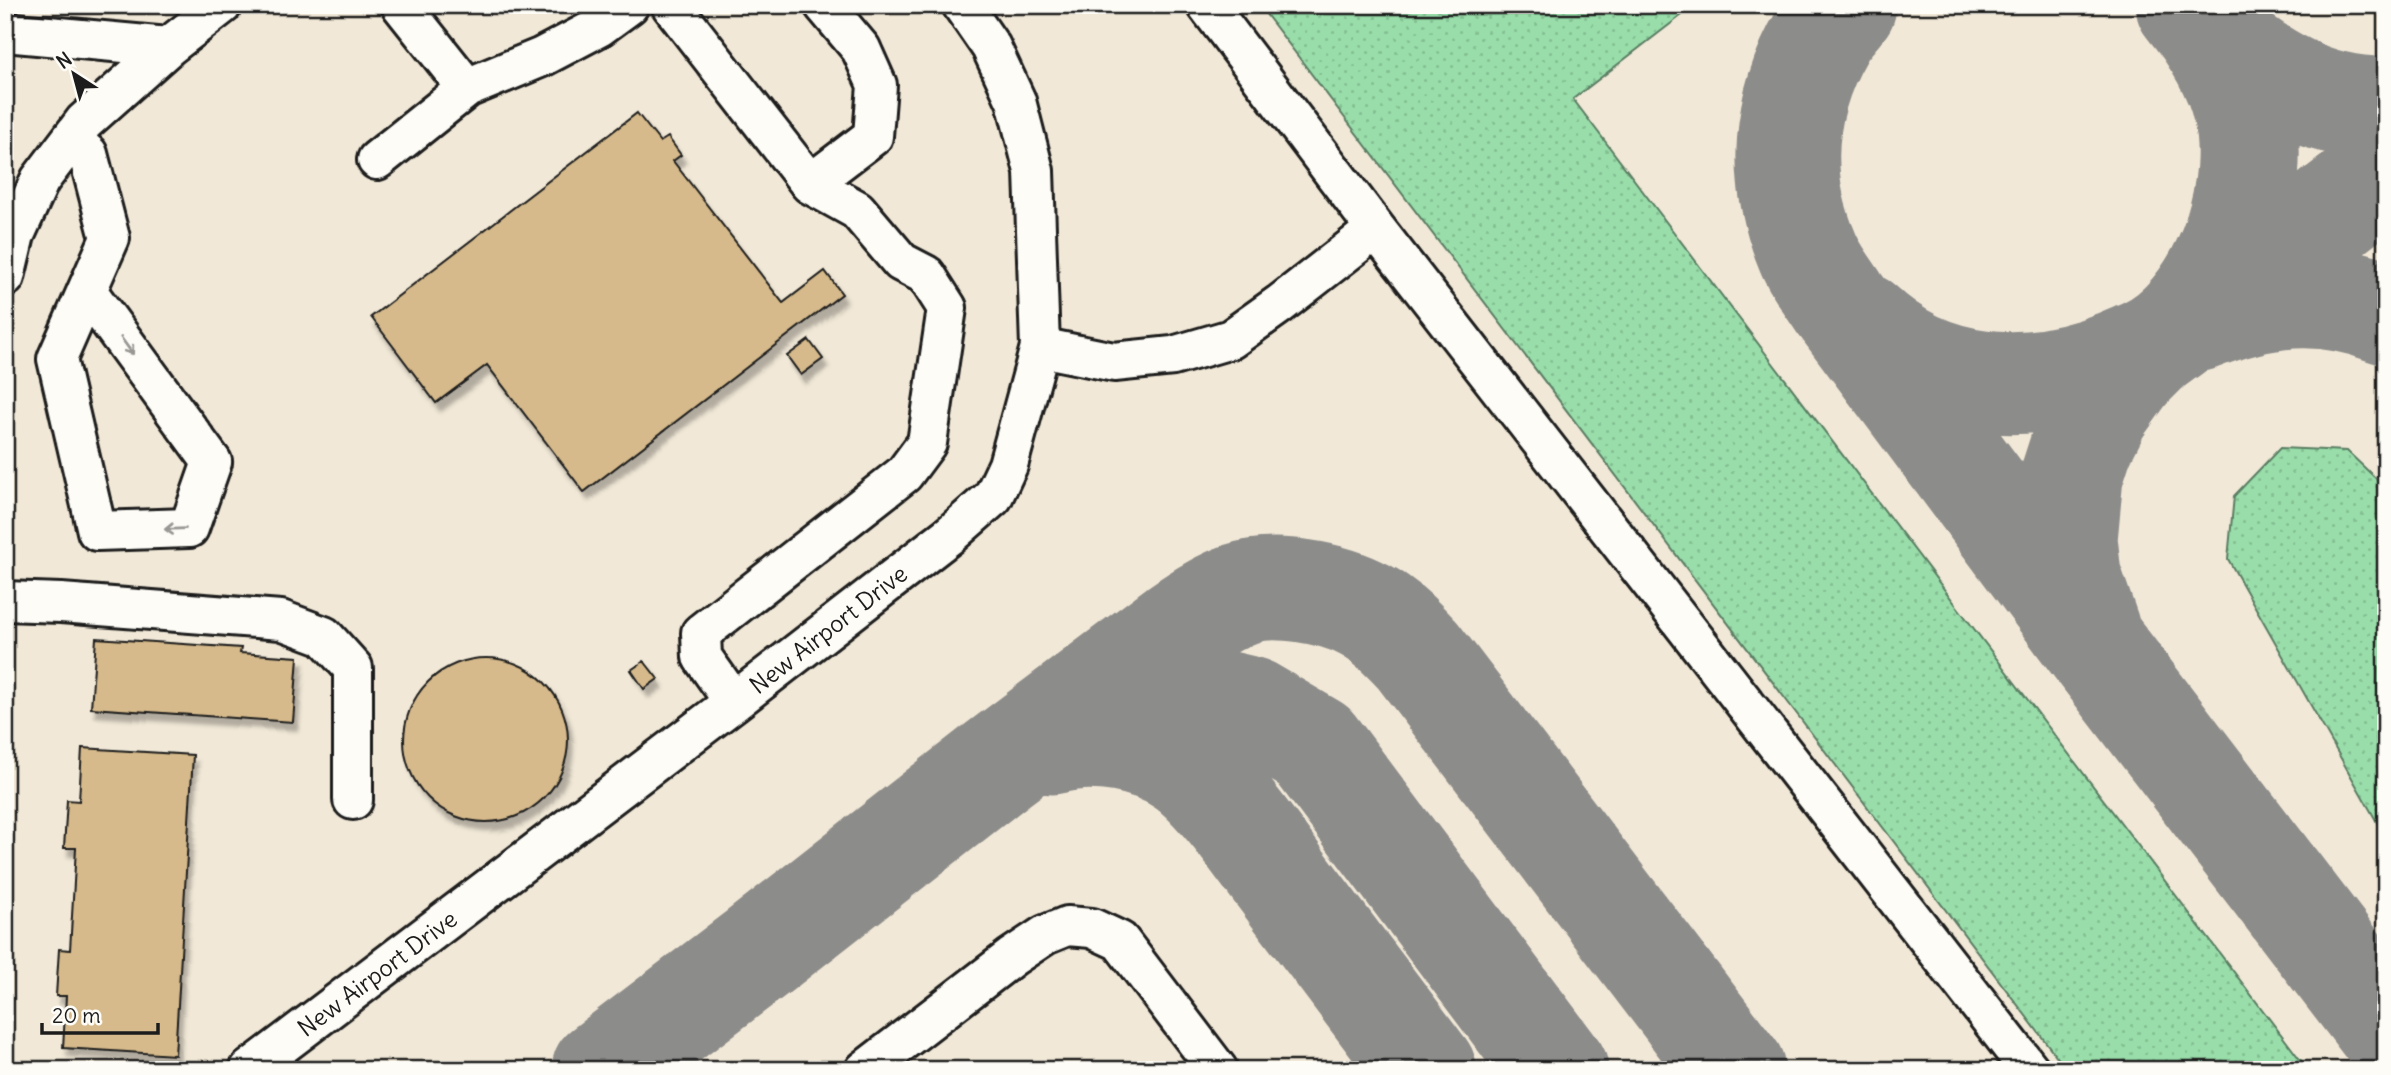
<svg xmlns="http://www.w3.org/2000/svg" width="2391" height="1075" viewBox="0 0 2391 1075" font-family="Delius,sans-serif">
<defs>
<pattern id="grass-dots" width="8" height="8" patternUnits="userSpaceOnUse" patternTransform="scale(1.75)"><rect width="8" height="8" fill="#99deaa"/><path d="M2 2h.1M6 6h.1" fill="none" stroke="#83be92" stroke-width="1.8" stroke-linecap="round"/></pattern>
<filter id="shadow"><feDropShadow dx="4.5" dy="8" stdDeviation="2" flood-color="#0004"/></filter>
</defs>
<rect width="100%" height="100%" fill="#fdfcf7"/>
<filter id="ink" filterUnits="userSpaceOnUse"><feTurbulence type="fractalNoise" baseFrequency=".0143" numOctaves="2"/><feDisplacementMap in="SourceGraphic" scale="14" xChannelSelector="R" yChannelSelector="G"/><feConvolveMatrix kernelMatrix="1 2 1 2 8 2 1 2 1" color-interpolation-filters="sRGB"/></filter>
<g filter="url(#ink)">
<path fill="#f1e8d7" d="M5,5H2386V1070H5Z"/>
<path fill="url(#grass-dots)" stroke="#5a7d63" stroke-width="2" d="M1259,5H1695L1573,99L2308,1070H2067Z
M2280,448L2347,451L2386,488V838L2228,559L2234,496Z"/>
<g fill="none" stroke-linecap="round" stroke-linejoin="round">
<path stroke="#8c8c8a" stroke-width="103" d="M1845,5C1838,15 1828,24 1822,35C1782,104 1777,179 1808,252C1815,270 1829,287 1839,303L2095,646L2386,1026
M2208,31C2261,75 2314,109 2386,108
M2199,320C2262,294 2321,287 2386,313
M1861,324C1931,391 2027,396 2114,362C2134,354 2153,347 2170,333C2229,285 2260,186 2244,112C2236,73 2212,36 2187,5
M2089,631L2070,576L2066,539L2072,475L2082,444L2099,410L2127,371L2150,348L2281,252L2386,171
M1084,700L1171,696L1202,697L1249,708L1314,746L1557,1070
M1052,743C1094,732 1149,741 1185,766C1218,789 1256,846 1281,879C1329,942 1377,1006 1425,1070
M603,1070L758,952L998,764L1179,628C1199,614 1218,602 1240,594C1274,582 1334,593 1365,610C1386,621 1402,638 1418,655L1734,1070"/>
</g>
<path fill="#d6ba8b" stroke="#1c1c1c" stroke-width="2" filter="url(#shadow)" d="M637,113L660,142L668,137L681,155L673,161L783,303L825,271L842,294L584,492L487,365L436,403L371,317Z
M809,340L823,359L801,375L787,356Z
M96,638L241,648L240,653L298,657L293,722L91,708Z
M404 740a82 82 0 1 1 164 0a82 82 0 1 1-164 0Z
M644,661L658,679L644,689L631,670Z
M82,748L193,755L175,1055L63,1048L66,996H56L59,949L70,950L76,848H64L67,800L79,801Z"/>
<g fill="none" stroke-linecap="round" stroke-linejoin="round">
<defs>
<path id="minor" d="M401,5L467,88
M671,5L810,184
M1207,5L1376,229L2030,1070
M5,32L168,47
M71,139L88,154L110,238L57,359L97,531L189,528L212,462L87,291
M377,160L467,88L542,57L599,27L629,5
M5,277L15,235L40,180L84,122L168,47L222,5
M1040,347L1114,362L1173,356L1231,339L1280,304L1376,229
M5,601L61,603L281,620L324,636L353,668V800
M734,702L702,657L701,633L904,474L927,443L947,308L926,275L901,262L857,210L810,184L873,136L877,85L861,49L824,5
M249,1070L734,702L951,534L993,497L1008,465L1040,347L1034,171L1016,101L991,47L962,5
M865,1070L1012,957L1045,935L1067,926L1092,928L1120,941L1218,1070"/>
</defs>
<use href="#minor" stroke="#1c1c1c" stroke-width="44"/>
<use href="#minor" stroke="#fdfcf7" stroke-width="38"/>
</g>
<defs><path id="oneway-shaft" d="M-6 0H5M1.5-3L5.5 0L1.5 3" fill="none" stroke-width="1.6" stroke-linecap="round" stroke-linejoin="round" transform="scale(1.75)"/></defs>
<g stroke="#989794">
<use href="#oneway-shaft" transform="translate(127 346) rotate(54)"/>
<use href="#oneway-shaft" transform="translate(175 529) rotate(178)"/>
</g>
</g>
<g text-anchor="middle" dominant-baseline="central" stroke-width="5" stroke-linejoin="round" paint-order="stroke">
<g font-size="24" fill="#1c1c1c" stroke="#fdfcf7">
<text transform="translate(828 629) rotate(-38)">New Airport Drive</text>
<text transform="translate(377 973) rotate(-37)">New Airport Drive</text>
</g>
</g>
<rect width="2391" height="1075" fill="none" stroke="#fdfcf7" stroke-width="28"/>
<rect x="14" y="14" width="2363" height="1047" fill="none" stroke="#1c1c1c" stroke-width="2.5" filter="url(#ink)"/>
<g transform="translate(74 74) rotate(324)" stroke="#fdfcf7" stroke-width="5" paint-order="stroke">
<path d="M0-5L12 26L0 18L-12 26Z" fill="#1c1c1c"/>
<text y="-10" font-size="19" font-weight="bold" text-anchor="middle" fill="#1c1c1c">N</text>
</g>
<path d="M42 1023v10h116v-10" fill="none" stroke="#1c1c1c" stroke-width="3.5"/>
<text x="52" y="1023" font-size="21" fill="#1c1c1c" stroke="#fdfcf7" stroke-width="5" paint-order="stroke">20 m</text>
</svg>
